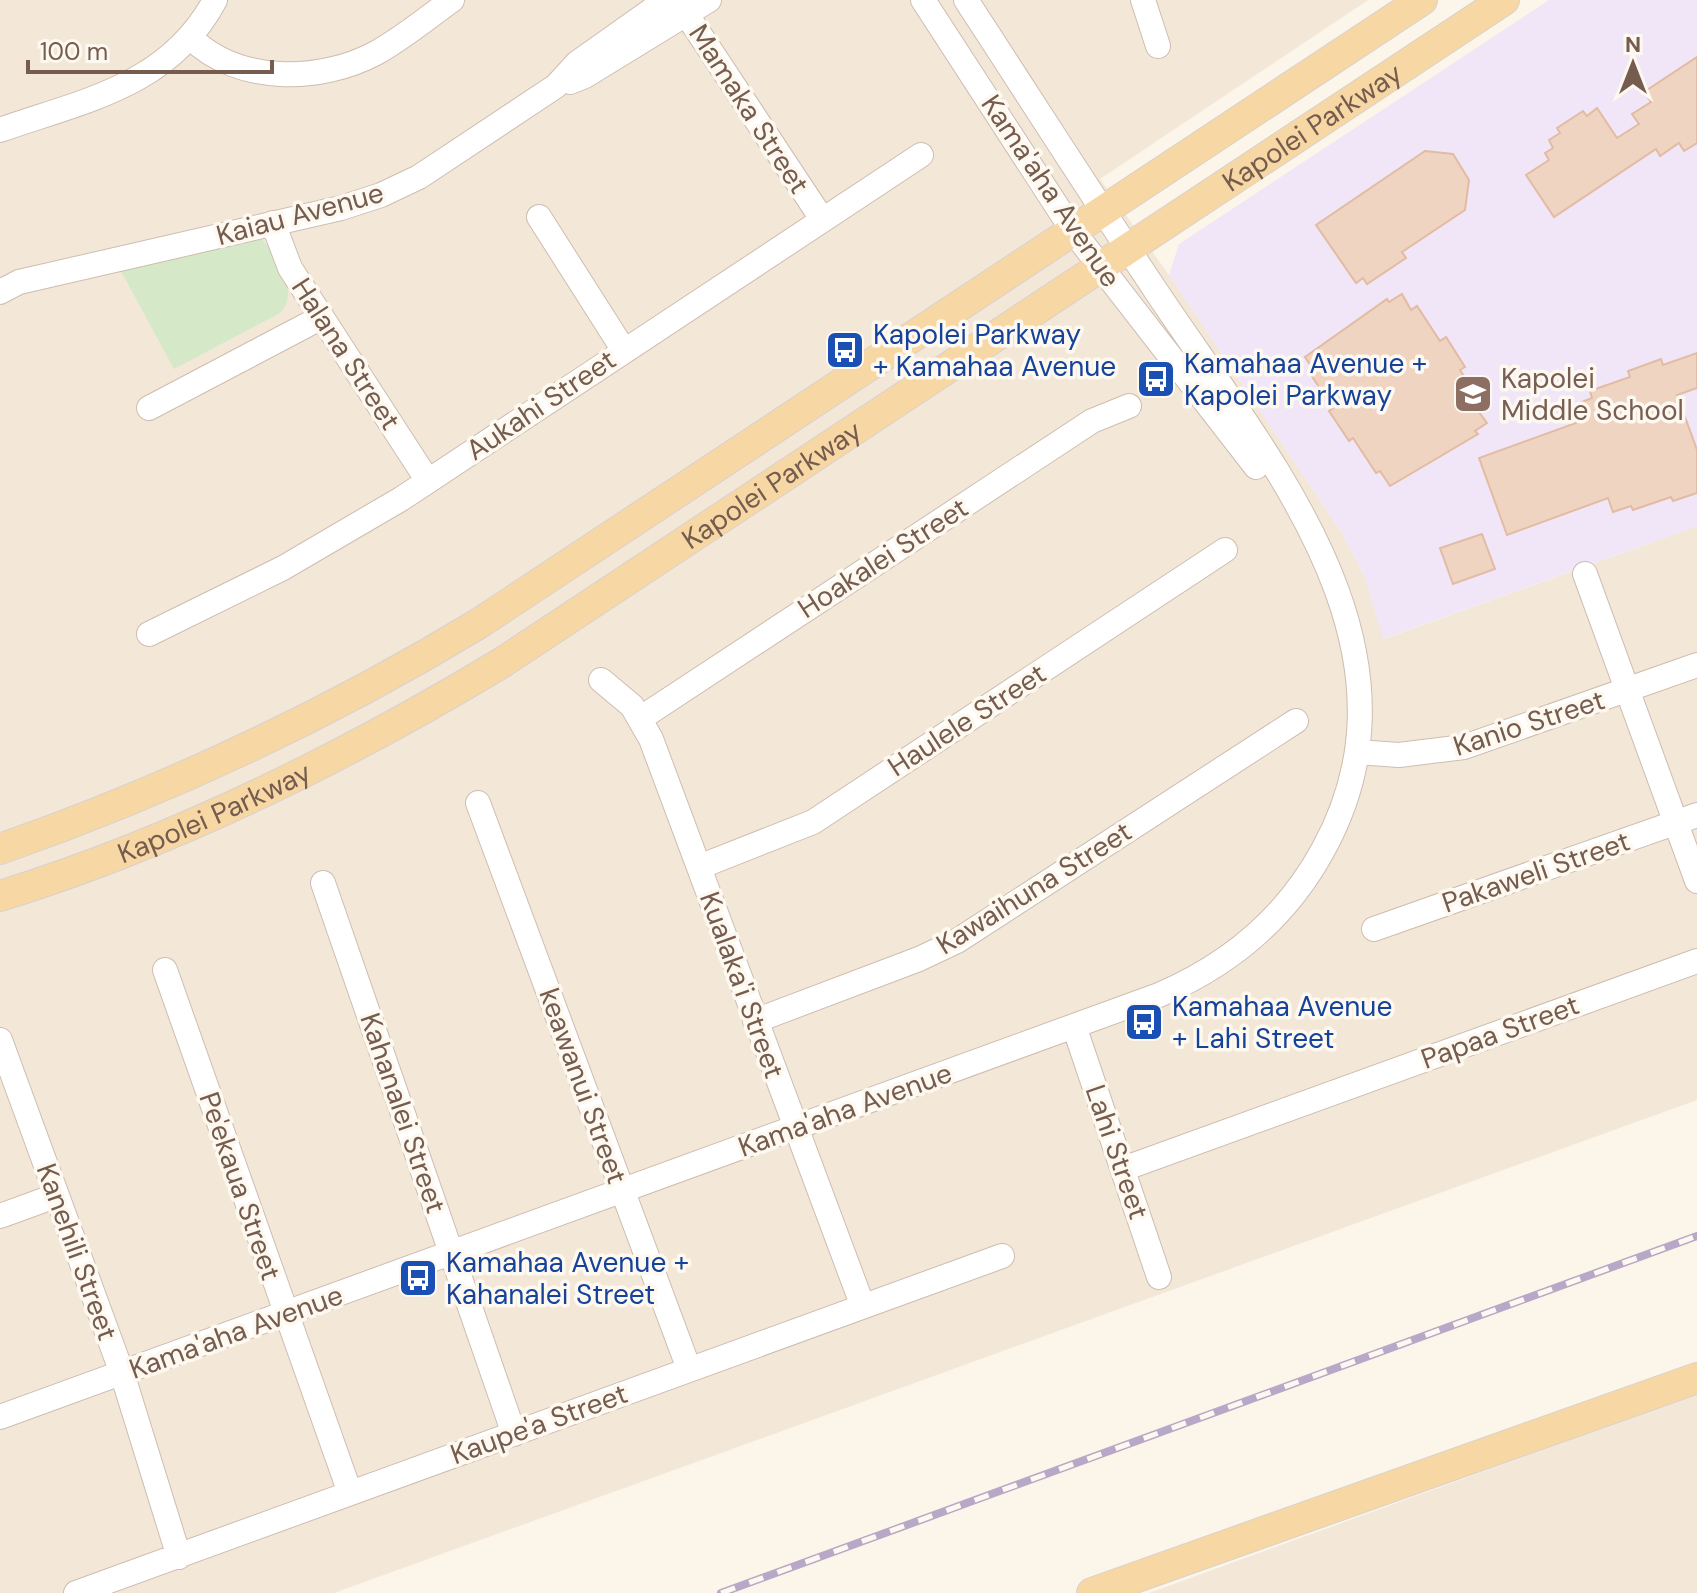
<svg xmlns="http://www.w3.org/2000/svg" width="1697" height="1593" viewBox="0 0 1697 1593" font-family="'DM Sans',sans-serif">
<rect width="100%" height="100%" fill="#fcf5e9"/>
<path fill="#f3e7d8" d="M0,0H1368L1100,179L1169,275L1342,533L1365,578L1384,639L1697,526V1100L334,1593H0Z
M1697,1394V1593H1149Z"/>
<path fill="#f1e6f8" d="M1549,0H1697V526L1383,639L1365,578L1342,533L1169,275L1179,244Z"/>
<path fill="#d5e9c8" d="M260,237C276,256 301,291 280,313L174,369L115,260Z"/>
<path fill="#f0d4c2" stroke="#e2bba3" stroke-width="2" d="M1697,57V143L1684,151L1679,143L1660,156L1656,149L1554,217L1526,175L1549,160L1545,153L1553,148L1549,140L1560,133L1557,128L1583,111L1587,116L1597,108L1617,138L1639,124L1632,114L1651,102L1644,92Z
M1425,151L1453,154L1469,180L1465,210L1402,252L1406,258L1367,284L1363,278L1356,283L1316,225Z
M1402,294L1411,310L1417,306L1440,341L1446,337L1465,367L1460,370L1482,404L1476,408L1487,423L1475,431L1478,434L1390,486L1380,471L1376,473L1353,438L1349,441L1329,411L1333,408L1311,375L1315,372L1305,357L1387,299L1389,302Z
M1697,353V388L1677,395L1697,450V493L1673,501L1671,497L1633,510L1631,506L1613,512L1608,498L1507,535L1479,458L1576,423L1579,418L1574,405L1592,398L1590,391L1630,377L1628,371L1661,359L1663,365Z
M1482,534L1495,569L1453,584L1440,548Z"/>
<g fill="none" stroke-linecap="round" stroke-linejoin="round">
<defs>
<path id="minor" d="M677,0L822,219
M923,0L1073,231L1256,467
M1143,0L1158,46
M191,38C238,84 320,83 376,53C403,38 427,18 452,0
M570,82L585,76L709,0
M0,130C85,100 169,86 215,0
M539,217L623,349
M273,223L290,268L428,481
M0,292L19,282L341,208L381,195L419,177L556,86L577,63L666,0
M149,408L322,317
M1585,574L1697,881
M149,634L283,568L401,499L921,155
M601,680L632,706L651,739L862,1304
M641,718L1092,421L1129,406
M1357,752L1399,755L1464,747L1697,665
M478,803L689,1369
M699,867L813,822L1225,550
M323,883L514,1434
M1374,929L1697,815
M165,970L350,1493
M755,1021L919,959L957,941L1296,721
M1074,1026L1159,1277
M0,1040L122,1373L179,1557
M1123,1169L1697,961
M0,1216L55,1196
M0,1417L1159,995C1229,965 1286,918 1323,850C1435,647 1266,456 1158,294C1093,197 1030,98 966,0
M76,1593L1002,1256"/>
<g id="major">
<path d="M0,849C168,790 326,716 478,624L1422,0"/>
<path id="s1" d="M0,896C177,841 344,758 503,662L1504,0"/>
<path d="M1092,1593L1697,1378"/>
</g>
</defs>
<use href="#minor" stroke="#cebdb0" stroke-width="26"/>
<use href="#major" stroke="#d8d1cd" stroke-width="32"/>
<use href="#minor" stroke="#fff" stroke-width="24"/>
<use href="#major" stroke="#f7d8a5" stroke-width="30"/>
<defs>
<path id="rail" d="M721,1593L1697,1236"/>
</defs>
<use href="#rail" stroke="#b8a7c6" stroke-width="8"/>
<use href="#rail" stroke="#fef9f0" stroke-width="5" stroke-dasharray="15" stroke-linecap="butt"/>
</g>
<defs>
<symbol id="bus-square" viewBox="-11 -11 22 22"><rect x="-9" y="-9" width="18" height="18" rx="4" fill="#1a4fb4" stroke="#fef9f0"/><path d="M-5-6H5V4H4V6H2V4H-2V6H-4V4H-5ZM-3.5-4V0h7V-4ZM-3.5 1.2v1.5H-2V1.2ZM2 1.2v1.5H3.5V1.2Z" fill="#fff"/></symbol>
<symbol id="school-square" viewBox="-11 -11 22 22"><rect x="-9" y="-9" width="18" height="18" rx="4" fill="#8d6e63" stroke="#fef9f0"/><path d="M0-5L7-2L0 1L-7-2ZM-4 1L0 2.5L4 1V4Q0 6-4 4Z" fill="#fff"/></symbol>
</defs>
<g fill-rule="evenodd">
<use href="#bus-square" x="823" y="328" width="44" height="44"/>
<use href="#bus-square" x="1134" y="357" width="44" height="44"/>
<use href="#school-square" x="1451" y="372" width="44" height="44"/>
<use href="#bus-square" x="1122" y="1000" width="44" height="44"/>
<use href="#bus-square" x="396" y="1256" width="44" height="44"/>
</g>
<g text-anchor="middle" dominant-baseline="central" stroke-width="7" stroke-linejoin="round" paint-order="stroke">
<g font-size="28" fill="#755c4e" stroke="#fef9f0">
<text transform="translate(749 109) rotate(57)">Mamaka Street</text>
<text stroke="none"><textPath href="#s1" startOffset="1526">Kapolei Parkway</textPath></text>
<text transform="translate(1051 191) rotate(56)">Kama'aha Avenue</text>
<text transform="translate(300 214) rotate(-15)">Kaiau Avenue</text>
<text transform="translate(346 354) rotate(57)">Halana Street</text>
<text transform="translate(541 405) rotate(-34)">Aukahi Street</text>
<text stroke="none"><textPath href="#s1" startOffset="878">Kapolei Parkway</textPath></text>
<text transform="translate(883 558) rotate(-33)">Hoakalei Street</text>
<text transform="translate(967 720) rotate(-33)">Haulele Street</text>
<text transform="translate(1529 723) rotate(-18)">Kanio Street</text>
<text stroke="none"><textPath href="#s1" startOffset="230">Kapolei Parkway</textPath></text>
<text transform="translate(1536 872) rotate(-19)">Pakaweli Street</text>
<text transform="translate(1034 888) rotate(-32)">Kawaihuna Street</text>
<text transform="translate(742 985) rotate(70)">Kualaka'i Street</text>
<text transform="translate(1500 1032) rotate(-20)">Papaa Street</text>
<text transform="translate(583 1086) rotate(70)">keawanui Street</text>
<text transform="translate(845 1110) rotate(-20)">Kama'aha Avenue</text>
<text transform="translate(403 1113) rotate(71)">Kahanalei Street</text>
<text transform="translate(1117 1152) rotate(71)">Lahi Street</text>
<text transform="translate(240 1186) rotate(71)">Pe'ekaua Street</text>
<text transform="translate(77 1252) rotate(70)">Kanehili Street</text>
<text transform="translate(236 1332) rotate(-20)">Kama'aha Avenue</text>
<text transform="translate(539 1424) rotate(-20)">Kaupe'a Street</text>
</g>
<g font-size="28" fill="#164399" stroke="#fef9f0" text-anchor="start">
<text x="873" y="334">Kapolei Parkway<tspan x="873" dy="32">+ Kamahaa Avenue</tspan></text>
<text x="1184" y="363">Kamahaa Avenue +<tspan x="1184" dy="32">Kapolei Parkway</tspan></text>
<text x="1172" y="1006">Kamahaa Avenue<tspan x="1172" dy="32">+ Lahi Street</tspan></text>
<text x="446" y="1262">Kamahaa Avenue +<tspan x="446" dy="32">Kahanalei Street</tspan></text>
</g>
<g font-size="28" fill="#785e54" stroke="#fef9f0" text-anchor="start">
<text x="1501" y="378">Kapolei<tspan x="1501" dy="32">Middle School</tspan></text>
</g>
</g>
<g transform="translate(1633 64)" stroke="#fef9f0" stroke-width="6" paint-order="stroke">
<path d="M0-6L14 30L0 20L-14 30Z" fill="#755c4e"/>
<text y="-12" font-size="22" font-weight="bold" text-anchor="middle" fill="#755c4e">N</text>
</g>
<path d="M28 60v12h244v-12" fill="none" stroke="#755c4e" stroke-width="4"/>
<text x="40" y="60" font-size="24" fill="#755c4e" stroke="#fef9f0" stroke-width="6" paint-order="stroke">100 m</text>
</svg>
